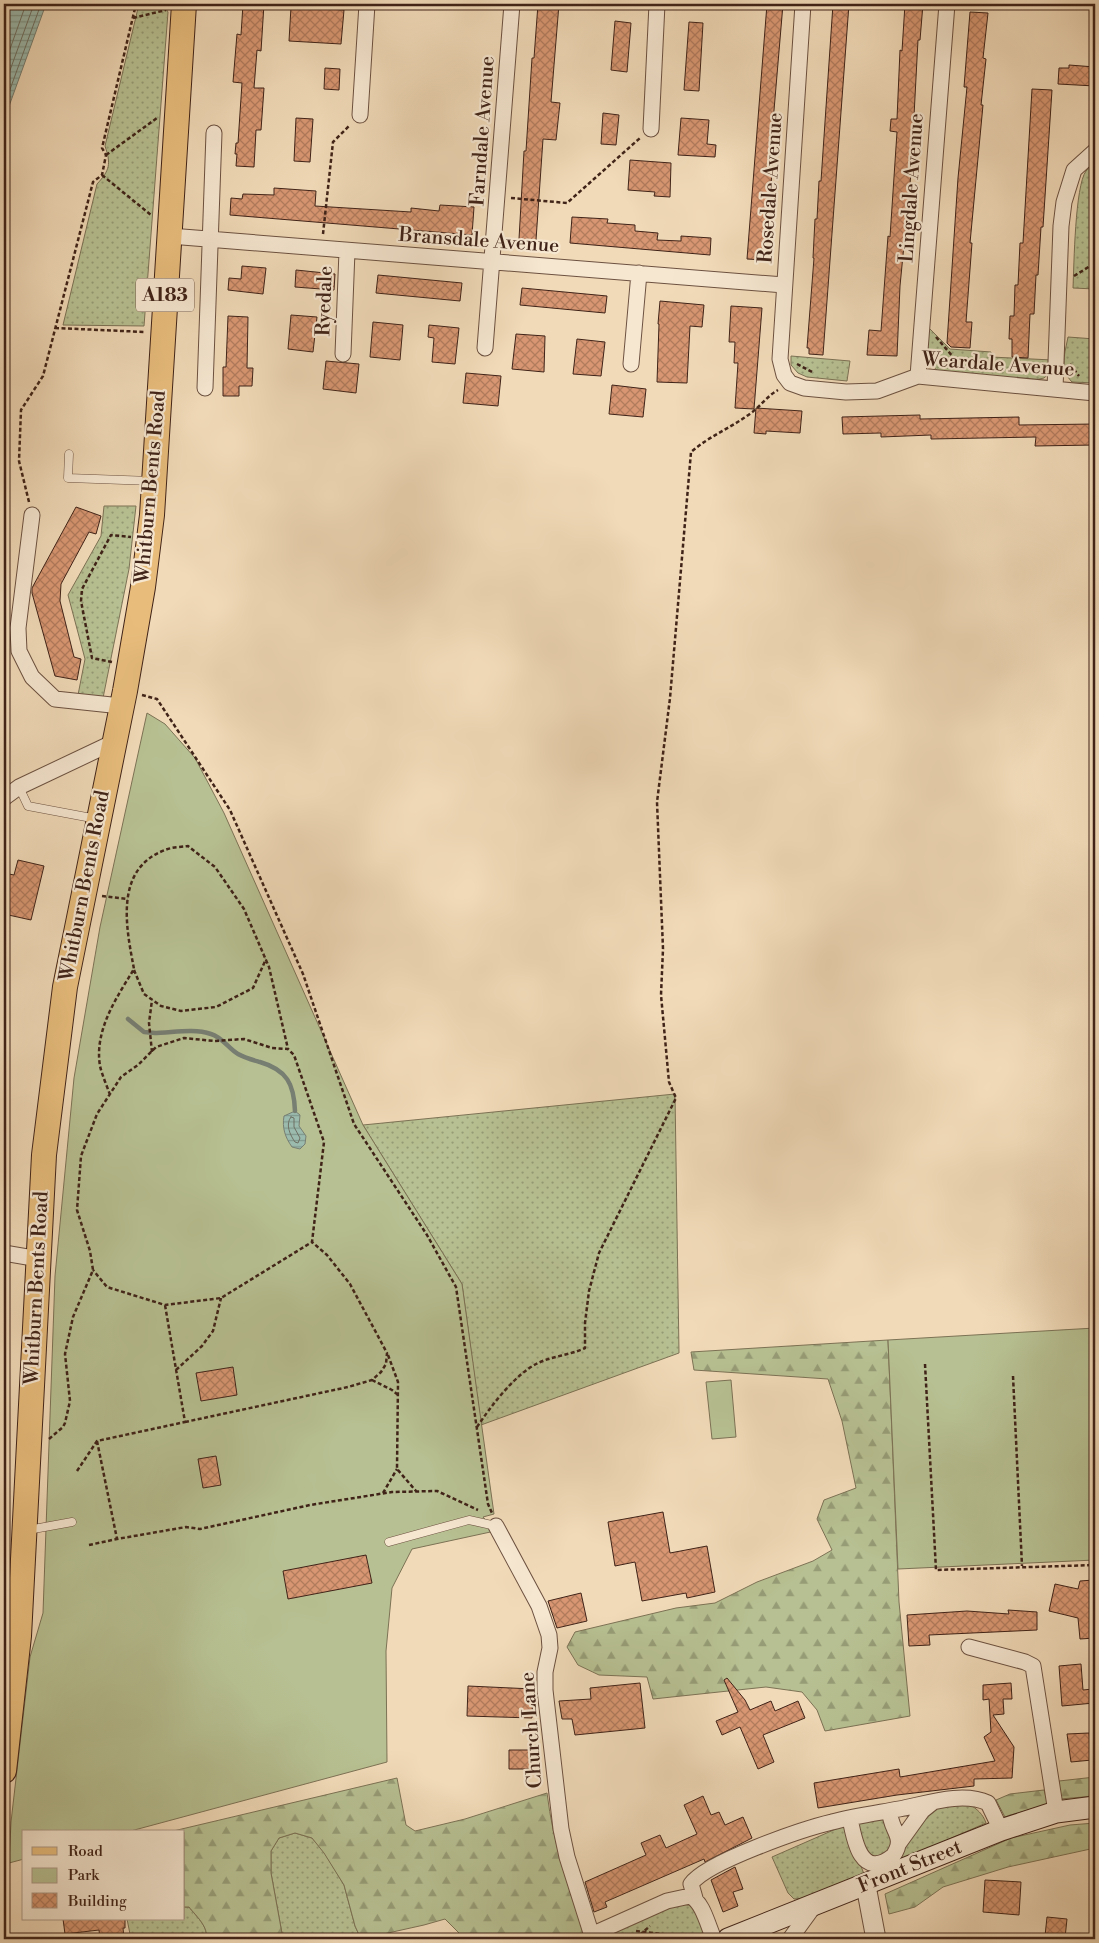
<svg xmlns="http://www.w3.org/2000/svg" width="1099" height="1943" viewBox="0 0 1099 1943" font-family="'Libre Bodoni',serif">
<defs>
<pattern id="grass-dots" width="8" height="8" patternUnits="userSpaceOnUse" patternTransform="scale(1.25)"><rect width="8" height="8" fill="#b7c092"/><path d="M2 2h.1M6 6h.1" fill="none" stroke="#969c76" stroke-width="1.8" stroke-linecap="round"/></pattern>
<pattern id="forest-firs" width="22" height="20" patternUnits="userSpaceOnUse" patternTransform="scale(1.25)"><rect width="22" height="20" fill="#b7c092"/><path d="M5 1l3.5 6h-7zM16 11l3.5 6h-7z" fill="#969c76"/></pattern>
<pattern id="water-rules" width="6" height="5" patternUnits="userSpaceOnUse" patternTransform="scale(1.25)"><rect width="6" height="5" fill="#9bbbae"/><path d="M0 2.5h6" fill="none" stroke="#80988d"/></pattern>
<pattern id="building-cross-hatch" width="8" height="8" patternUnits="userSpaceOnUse" patternTransform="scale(1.25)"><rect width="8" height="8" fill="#d89772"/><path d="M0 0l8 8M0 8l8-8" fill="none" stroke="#b17b5d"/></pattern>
</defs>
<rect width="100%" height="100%" fill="#f1dab8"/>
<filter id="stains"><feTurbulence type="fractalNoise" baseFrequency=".004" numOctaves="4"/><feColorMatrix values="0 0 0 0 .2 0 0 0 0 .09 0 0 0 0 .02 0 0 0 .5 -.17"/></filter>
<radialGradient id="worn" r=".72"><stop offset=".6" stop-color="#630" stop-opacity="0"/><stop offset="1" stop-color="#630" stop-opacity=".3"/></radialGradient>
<path fill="url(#grass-dots)" stroke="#7c7255" d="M139,4H163L168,12L144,326L63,325L97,184C110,170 111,164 105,146Z
M1095,163V289L1073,288C1074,265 1075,186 1086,171C1089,168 1093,165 1095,163Z
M929,328L950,349L991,352V357L1052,360V371L1044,378L1035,380L938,371C922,358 927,346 929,328Z
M1068,337L1095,339V383L1072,382C1059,369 1065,353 1068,337Z
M791,356L850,361L847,381L807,377L798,373L791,365Z
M104,506H136L129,569L103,698L78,695L85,659L68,595L101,536Z
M675,1094L679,1353L481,1425L462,1284L363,1125Z
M969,1804C977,1809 983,1814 986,1823L899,1861L898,1857C906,1847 926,1811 937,1808C946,1804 959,1805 969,1804Z
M886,1815L894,1835L890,1851L880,1859L866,1855L855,1819Z
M845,1825L864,1874L805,1898L794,1899L788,1893L772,1857Z
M295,1833L312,1838L324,1852L344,1885L355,1926L361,1939H283L271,1873V1851L279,1838Z
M670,1903H692L709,1939H601V1937Z
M184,1907H189C196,1916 209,1927 206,1939H131L127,1919H184Z"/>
<path fill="url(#forest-firs)" stroke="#7c7255" d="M888,1340L899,1602L910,1716L825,1731L817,1710L802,1692L766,1687L653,1699L647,1677L599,1675L578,1665L567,1647L575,1632L676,1608L715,1603L757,1582L813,1561L832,1550L817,1519L824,1500L856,1488L842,1421L828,1379L694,1370L691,1352Z
M1095,1777V1796L1060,1799L1059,1781Z
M397,1778L406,1825L415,1831L465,1819L547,1793C553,1843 568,1886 584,1933L582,1939H469L464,1938L445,1919L424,1925L361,1939L355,1926L344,1885L324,1853L312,1838L295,1833L279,1838L271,1851V1873L283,1939H206C209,1927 196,1916 189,1907H184V1832H169Z
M1044,1790L1048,1804L1005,1817L996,1800L1010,1794Z
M1095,1823V1848L1008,1867L943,1887L915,1907L889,1914L885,1894L1011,1838L1070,1825Z"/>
<path fill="#b7c092" stroke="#7c7255" d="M147,713L165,724L195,758L224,813L363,1125L462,1284L494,1514L483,1517L495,1531L412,1549L392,1588L386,1651L387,1762L127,1832H24V1859L9,1863L11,1822L30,1657L43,1613L55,1276L74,1078L100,927Z
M1095,1328V1560L898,1569L888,1340Z
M731,1380L736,1437L712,1439L706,1382Z"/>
<path fill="url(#water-rules)" stroke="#777e72" d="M4,4H46L4,120Z
M295,1111L300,1115L299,1126L306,1136L305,1144L300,1149L292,1147C285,1137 282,1128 284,1116Z"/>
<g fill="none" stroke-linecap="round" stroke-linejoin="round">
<path stroke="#6e6f63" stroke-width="1" d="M4,66L26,4
M4,87L34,4
M4,106L41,4
M291,1117L294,1118V1127L300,1138L298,1143L295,1142C290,1135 285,1124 291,1117Z"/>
<path stroke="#777e72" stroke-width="4.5" d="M128,1019L144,1032L155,1033
M153,1033C172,1033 193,1028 211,1034C222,1037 229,1049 238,1054C245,1058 253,1060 260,1062C287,1070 294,1084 295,1111"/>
</g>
<path fill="url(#building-cross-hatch)" stroke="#402318" d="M243,4H264L261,51L257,50L254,88H264L261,130H256L254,167L236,166L237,154H235L236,143H238L242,83L233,82L237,34L241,35Z
M538,4H559L551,102L560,103L556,140L543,139L536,240L519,239L524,151H526L532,58H534Z
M767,4H783L772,134H775L765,260L747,259Z
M833,4H849L823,355L809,354V348H807L814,258H813L815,219H817L819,181H821Z
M905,4H923L920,40H918L911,173L900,286L897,356L867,355L869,330L881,331L888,236L890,237L897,132L890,131L891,119H897L900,50L902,51Z
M291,7L344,10L341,44L289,41Z
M970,12L988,13L983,58L986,59L981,105H983L970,243H972L966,322H972L970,348L951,347L947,343L958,178L967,87H964Z
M615,21L631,23L627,72L611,70Z
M689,22L703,23L699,91L684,90Z
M1069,65L1095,67V86L1058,84L1059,68H1069Z
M325,68L340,69L339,90L324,89Z
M1032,89L1052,90L1043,227H1041L1038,275H1036L1034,314H1030L1028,358L1012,357V339H1009L1010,316H1014L1015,285H1018L1020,243H1023Z
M603,113L619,115L616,145L601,144Z
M296,118L313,119L310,162L294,161Z
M681,118L709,120L707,144L716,145L715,157L678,155Z
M630,160L671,163L670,197L654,196L655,192L628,190Z
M274,188L316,191L315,206L411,212V208L439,211L440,205L474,207L472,235L230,215L231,198L242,199L243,194L274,195Z
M572,217L608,219L607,223L635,225V231L658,233L657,240L681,241V236L711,238L710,255L570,243Z
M242,266L266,268L263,294L228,290L229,278L241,279Z
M296,270L335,274L334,290L295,287Z
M378,275L462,283L460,301L376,293Z
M522,288L607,296L605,313L520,305Z
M660,301L704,305L702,327L690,326L687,383L657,382L659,324H658Z
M731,306L762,308L754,409L735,408L738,363H734L735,342H729Z
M291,315L317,317L313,352L288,349Z
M228,316L248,317L247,368H253L252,386H239V396H223V367H226Z
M373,322L403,325L400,360L370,357Z
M429,325L459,328L455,364L432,362L434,338L428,337Z
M516,334L545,336L544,372L512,369Z
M577,339L605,342L601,376L573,374Z
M326,361L359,364L356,393L323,389Z
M466,373L501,376L498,406L463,403Z
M612,385L646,389L643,417L609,414Z
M756,408L802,411L800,433L766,431V434L754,433Z
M920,415V419L1019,417V425L1095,424V445L1035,446L1036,437L931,439V435L881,437V433L843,434L842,417Z
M76,507L101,516L96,534L89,532L61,584L60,601L74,657L81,659L77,680L55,676L32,593V588Z
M18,860L44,866L31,920L4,914V873L14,875Z
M233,1367L237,1395L201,1401L196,1373Z
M216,1456L221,1485L203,1488L198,1459Z
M663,1512L670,1553L707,1546L715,1592L687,1598L686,1593L642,1601L635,1562L615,1566L608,1522Z
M366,1555L372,1583L288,1599L283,1571Z
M1094,1580L1095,1638L1080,1639L1078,1618L1049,1611L1055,1584L1078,1589L1080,1581Z
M581,1593L587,1621L557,1628L548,1601Z
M1008,1610L1037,1612V1630L929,1635L930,1645L909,1646L907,1615L967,1611L1009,1614Z
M1081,1664L1083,1690L1093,1689L1094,1703L1062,1706L1059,1666Z
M727,1678L745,1700L750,1710L771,1701L775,1711L798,1701L805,1718L763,1735L774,1762L758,1769L740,1727L722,1735L716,1721L738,1712L724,1680Z
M640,1683L645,1728L575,1735L572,1719H562L559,1701L591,1699L590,1688Z
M1011,1683L1012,1699H1003L1004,1714L993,1715L1014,1747L1012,1778L974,1779V1786L897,1795L818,1808L814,1783L899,1769L900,1777L995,1761L984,1737L991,1732L989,1699L983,1700V1685Z
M468,1686L533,1689L532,1718L467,1716Z
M1089,1733L1092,1760L1071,1762L1067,1734Z
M509,1750H537V1769H509Z
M703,1796L711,1815L719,1812L725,1825L743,1817L752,1838L705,1862L704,1859L605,1902L607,1907L594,1912L585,1882L646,1855L641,1843L660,1835L666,1848L697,1834L684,1805Z
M735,1867L743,1889L733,1892L738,1906L723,1912L711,1880Z
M985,1880L1021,1882L1019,1915L983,1912Z
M1047,1917L1067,1919L1065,1938L1045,1936Z
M63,1919H125V1928H123L124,1939H100L99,1930L65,1934Z"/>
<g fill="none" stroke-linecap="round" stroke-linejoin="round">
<defs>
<path id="service" d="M69,454L68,478L152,481
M19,787L28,806L97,819
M28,1530L72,1522
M389,1542L469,1520L496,1526"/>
<path id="minor" d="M803,4L780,359L784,375L790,383L804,388L846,392L877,391L918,376L1095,393
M360,115L367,4
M651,129L657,4
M170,236L784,285
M485,348L512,4
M343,354L347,251
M631,364L639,273
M918,376L947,4
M205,388L214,133
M1055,389L1061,226L1064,202L1074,170L1095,151
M32,515L18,628L19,651L32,677L55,699L121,706
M4,798L19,787L114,742
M4,1253L39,1259
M496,1526L539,1606L549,1635L550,1648L545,1672V1690L561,1829L567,1857L593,1939
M969,1647L1025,1662L1033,1666L1056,1812
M850,1818C854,1840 861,1881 893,1856C907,1836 889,1830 890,1811
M899,1843L922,1811L932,1803
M695,1898L691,1884C706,1862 803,1829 832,1822C854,1816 877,1813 899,1809C926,1804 962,1791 988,1803L1001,1830
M591,1935L667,1901L690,1896C703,1902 708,1926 714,1939
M790,1939L814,1906"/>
<path id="tertiary" d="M866,1886L876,1939"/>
<path id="secondary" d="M728,1939L1001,1830L1056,1812L1095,1807"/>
<path id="primary" d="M4,1771L19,1636L44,1155L65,987L125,691L143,587L152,515L184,4"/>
</defs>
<use href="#service" stroke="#6c5140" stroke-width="9"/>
<use href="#minor" stroke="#6c5140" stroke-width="17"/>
<use href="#tertiary" stroke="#6c5140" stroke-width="21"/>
<use href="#secondary" stroke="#402318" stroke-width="23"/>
<use href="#primary" stroke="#402318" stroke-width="26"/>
<path stroke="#402318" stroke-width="2.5" stroke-dasharray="4 2.5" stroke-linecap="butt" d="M133,18L166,10
M106,155L157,118
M102,175L151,215
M511,198L567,203L640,138
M323,234L333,142L350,125
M1074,276L1095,263
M55,328L145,332
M936,337L960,365
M797,364L814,373
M1070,364L1079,376
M29,502L19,461L21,410L43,376L93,182L102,175L106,155L102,148L136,4
M112,662L92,658L81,601L82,589L111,535L131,537
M142,695L157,699L230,810L303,974L354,1124L427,1235L456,1287L488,1504L492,1513
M102,896L128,899
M134,970L144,994L161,1006L181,1011L216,1007L253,988L266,959
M152,1052L149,1023L152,1000
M110,1095C107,1086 102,1075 100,1066C94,1030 117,997 134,969C126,927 114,869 165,850C172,847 181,847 188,846L215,867L244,909L269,967L288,1049
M388,1355L398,1382L397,1469L416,1491
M925,1364L936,1570L1095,1565
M176,1370L202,1346L213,1331L221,1298
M1013,1376L1022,1566
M372,1380L392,1390L398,1395
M185,1422L348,1387L372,1380L381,1372L386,1364L387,1353L350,1284L327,1255L312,1242
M477,1427C491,1406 515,1374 538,1363C553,1356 570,1355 585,1348V1323L589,1291L599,1253L676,1098L669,1082L661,995L663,949L657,802L670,698L691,452C711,435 731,428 751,413C761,406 767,396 778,390
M49,1439L63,1427L65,1423L70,1401L65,1354L73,1317L93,1270L90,1251L77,1210L81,1156L97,1114L121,1077L138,1065L156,1047L184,1038L214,1041L244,1039L272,1048L288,1049L294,1055L324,1142L312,1242L221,1298L165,1305L107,1287L93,1270
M4,1440V1495
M97,1441L117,1539L186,1527L200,1529L310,1505L392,1492L437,1491L478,1510
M77,1471L97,1441L185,1422L165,1305
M383,1493L397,1469
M89,1545L117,1539
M636,1931L697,1938
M635,1939L650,1926"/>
<use href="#service" stroke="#f6e7d1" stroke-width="8"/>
<use href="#minor" stroke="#f6e7d1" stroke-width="15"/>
<use href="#tertiary" stroke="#f6e7d1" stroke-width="19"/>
<use href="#secondary" stroke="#f6e7d1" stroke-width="21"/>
<use href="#primary" stroke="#e8bd7c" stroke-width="24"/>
</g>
<g text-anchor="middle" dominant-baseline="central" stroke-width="4.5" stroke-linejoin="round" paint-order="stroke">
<rect fill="#f6e7d1" stroke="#775e50" stroke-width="1" x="136" y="278.5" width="58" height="33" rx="4"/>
<g font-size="19" font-weight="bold" fill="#402318">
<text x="165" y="295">A183</text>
</g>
<g font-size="20" fill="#402318" stroke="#f6e7d1">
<text transform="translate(483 131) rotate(-86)">Farndale Avenue</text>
<text transform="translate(771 188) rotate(-86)">Rosedale Avenue</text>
<text transform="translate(912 188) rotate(-86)">Lingdale Avenue</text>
<text transform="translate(479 241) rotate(4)">Bransdale Avenue</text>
<text transform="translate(325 301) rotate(-88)">Ryedale</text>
<text transform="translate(998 365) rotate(4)">Weardale Avenue</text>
<text transform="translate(151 487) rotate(-85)">Whitburn Bents Road</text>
<text transform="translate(85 886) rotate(-79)">Whitburn Bents Road</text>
<text transform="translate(37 1288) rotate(-87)">Whitburn Bents Road</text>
<text transform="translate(532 1730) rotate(-94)">Church Lane</text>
<text transform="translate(910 1867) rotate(-22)">Front Street</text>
</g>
</g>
<rect width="1099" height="1943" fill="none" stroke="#f1dab8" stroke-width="20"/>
<rect x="5" y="5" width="1089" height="1933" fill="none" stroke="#402318" stroke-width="2.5"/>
<rect x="10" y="10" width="1079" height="1923" fill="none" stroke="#402318"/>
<rect x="22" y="1830" width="162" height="90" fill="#f6e7d1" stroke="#ad9987"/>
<rect x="32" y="1847" width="25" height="8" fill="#e8bd7c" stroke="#ad9987"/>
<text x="68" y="1856" font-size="15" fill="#402318">Road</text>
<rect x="32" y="1868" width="25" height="15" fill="#b7c092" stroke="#ad9987"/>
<text x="68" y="1880" font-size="15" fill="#402318">Park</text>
<rect x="32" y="1893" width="25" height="15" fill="url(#building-cross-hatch)" stroke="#ad9987"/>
<text x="68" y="1906" font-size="15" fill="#402318">Building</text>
<rect width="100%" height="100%" filter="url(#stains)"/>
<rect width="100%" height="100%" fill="url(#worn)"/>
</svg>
